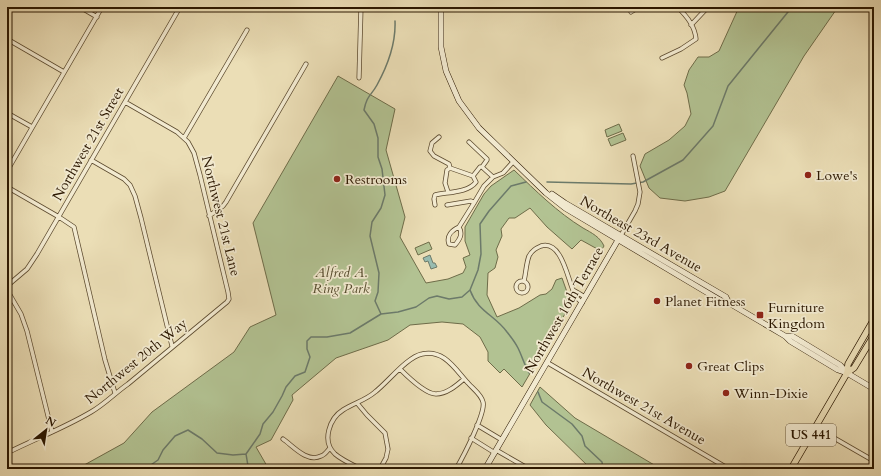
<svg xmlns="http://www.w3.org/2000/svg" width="881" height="476" viewBox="0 0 881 476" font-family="Cardo,serif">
<rect width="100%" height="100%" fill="#ebdeb6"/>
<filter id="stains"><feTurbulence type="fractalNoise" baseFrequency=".005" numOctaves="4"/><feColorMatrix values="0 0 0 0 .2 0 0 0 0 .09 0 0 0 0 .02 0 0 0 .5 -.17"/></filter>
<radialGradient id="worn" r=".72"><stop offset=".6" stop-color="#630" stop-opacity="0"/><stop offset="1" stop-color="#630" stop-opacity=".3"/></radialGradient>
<path fill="#b2c292" stroke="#6e6c49" d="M739,7H838L804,56L725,191L709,197L685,201L660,198L649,188L640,166L645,154L669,140L685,126L691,114L687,93L684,85L689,70L698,57H709L719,51Z
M338,76L395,109L386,150L405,217L400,237L426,283L448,279L463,273L466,267L463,258L470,255L465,241V227L484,194L491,186L514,170C536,191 557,212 583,228C592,233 600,237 604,246L601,251L581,240L572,249L547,227L530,208L515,218H509L501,229L502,236L496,250L498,257L495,268L488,273L487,295L497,317L519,308L540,295L546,294L552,289L556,280L562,278L567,292L572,302L522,387L504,369L500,373L488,361V352L480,337L463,324L442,322L410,325L388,340L336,358L292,395L293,400L271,440L256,447L267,466L271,469H77L124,443L152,412L234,352L250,327L276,315L253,223Z
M619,124L622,131L607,137L605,130Z
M623,133L626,140L611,146L608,139Z
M429,242L432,249L418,255L415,248Z
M540,387L575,418L661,469H591L546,425L530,405Z"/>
<path fill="#98bcb0" stroke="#6c7a6a" d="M430,255L433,263H435L437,267L431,269L428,261L425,262L423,258Z"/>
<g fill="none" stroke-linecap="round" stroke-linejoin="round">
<path stroke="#6c7a6a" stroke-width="1.5" d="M547,182L631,184L643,182L683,160L713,126L728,86L792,7
M470,290L478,270L481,254L480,224L489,211L511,186L526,182
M470,290C478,312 495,315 507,332C511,337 515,342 518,348C522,356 524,364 529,373
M381,314L375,301L378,292L379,273L370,236L372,222L381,208L385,195L382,169L378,157V138L374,124L364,110C367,95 371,96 377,85C388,65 396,44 395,21
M538,392L542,402L572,424L582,436L585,446L602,462L603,469
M246,454L248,466L250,469
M145,469L158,460L163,450L175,436L188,430L202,439L217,453L233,455L246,454L260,434L263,424L273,412L282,396L286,387L295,376L305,372L310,357L307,349V341L311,337H327L350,333L381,314L398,312L416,307L429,298L437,296L449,299L462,297L470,290"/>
<defs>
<path id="street" d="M80,7L97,17
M428,7L441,10
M631,12L639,7
M691,25L708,7
M7,39L64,72
M662,58L681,49L696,39C695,27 686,15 677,7
M359,78L361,7
M7,113L32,127
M439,137L432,143L430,151L434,156L449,164L450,168
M184,138L247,30
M469,142L487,159V160L482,167L493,177L503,173L513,162
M91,160L124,179L130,185L135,196L141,218L172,346
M7,171L102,7
M473,176L480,167H482
M7,187L59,217L74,227L105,360L115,393
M435,205L434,199L435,195C447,192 468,193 476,182L473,176L450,168L447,170L445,183L448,192
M447,205L471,201L474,203L484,186L493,177
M209,216L223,206L226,202L306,64
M459,227C452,230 446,236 449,244L455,245C460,239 463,234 459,227L474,203
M620,237L635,211L638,204L640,192L633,156
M524,281C526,273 526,264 529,256C531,252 536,248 541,246C561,240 567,276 573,290L574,295L582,303
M516 287a6 6 0 1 1 12 0a6 6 0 1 1-12 0Z
M7,286L27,269L37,254L180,7
M7,290L21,314L27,331L52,432
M573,290L585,297
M548,363L729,469
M400,369C408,377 425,394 436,394C447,394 457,385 464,379
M357,403L367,415L385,433L388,449L386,458L380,469
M477,425L502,440
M815,427L874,461
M471,438L495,453
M283,439C293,446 307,463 321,456C325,455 327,451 330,448
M496,450L529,469
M7,453C35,439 64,428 91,412C105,404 115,393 128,384L227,302L229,299L228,292L200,175L194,153L188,142L177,132L125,102
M361,469C353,465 342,460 335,454C321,441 330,418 343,410C354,403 366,400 375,392C388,382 407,357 422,354C444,349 455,369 468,383C473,389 481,394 483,402C486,413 463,457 456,469"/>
<path id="secondary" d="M441,7V47L446,71L459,101L479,128L546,193L565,208L723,302L729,303L785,336H792L802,342L840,365L847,373
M552,194L565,203L726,297L729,303
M785,336L790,341L838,370L847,373L874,389
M485,469L618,240"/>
<path id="primary" d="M847,373L848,364L874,319
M791,469L847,373L854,368L874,335"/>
</defs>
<use href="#street" stroke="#5b492e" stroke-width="5"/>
<use href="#secondary" stroke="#2b1700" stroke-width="6"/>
<use href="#primary" stroke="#2b1700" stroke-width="7"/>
<use href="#street" stroke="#f2ead0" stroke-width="3.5"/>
<use href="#secondary" stroke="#f2ead0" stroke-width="5"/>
<use href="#primary" stroke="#ebdeb6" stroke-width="5.5"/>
</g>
<g fill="#8f2418" stroke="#f2ead0" stroke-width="1.5">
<circle cx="808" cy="175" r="4"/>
<circle cx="337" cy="179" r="4"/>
<circle cx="657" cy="301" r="4"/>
<rect x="756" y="311" width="8" height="8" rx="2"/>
<circle cx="689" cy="366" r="4"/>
<circle cx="726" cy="393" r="4"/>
</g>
<g text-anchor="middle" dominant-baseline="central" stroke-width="3.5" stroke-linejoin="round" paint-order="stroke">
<rect fill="#f2ead0" stroke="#67563e" stroke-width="1" x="786" y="424" width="50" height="22" rx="3"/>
<g font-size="13" font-weight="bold" fill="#2b1700">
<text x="811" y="435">US 441</text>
</g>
<g font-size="14" fill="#2b1700" stroke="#f2ead0">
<text transform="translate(88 144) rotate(-60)">Northwest 21st Street</text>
<text transform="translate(221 216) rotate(76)">Northwest 21st Lane</text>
<text transform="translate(641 234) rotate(30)">Northeast 23rd Avenue</text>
<text transform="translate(564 310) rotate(-60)">Northwest 16th Terrace</text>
<text transform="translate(136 361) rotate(-39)">Northwest 20th Way</text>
<text transform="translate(644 406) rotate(30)">Northwest 21st Avenue</text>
</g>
<g font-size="14" fill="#2b1700" stroke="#f2ead0" text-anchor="start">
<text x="816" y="175">Lowe's</text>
<text x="345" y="179">Restrooms</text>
<text x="665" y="301">Planet Fitness</text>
<text x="768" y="307">Furniture<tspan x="768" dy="16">Kingdom</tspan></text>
<text x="697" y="366">Great Clips</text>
<text x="734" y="393">Winn-Dixie</text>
</g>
<g font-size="14" font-style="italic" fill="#544a2c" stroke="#f2ead0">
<text x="341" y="272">Alfred A.<tspan x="341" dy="16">Ring Park</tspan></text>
</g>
</g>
<rect width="881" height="476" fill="none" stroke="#ebdeb6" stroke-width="24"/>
<rect x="8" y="8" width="865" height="460" fill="none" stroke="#2b1700" stroke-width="2"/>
<rect x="12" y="12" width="857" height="452" fill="none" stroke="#2b1700"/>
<g transform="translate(46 430) rotate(30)" stroke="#f2ead0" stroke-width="3" paint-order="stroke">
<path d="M0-3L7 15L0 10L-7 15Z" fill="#2b1700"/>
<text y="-6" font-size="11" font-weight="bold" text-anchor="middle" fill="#2b1700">N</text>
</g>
<rect width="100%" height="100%" filter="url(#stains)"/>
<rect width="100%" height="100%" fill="url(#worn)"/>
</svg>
